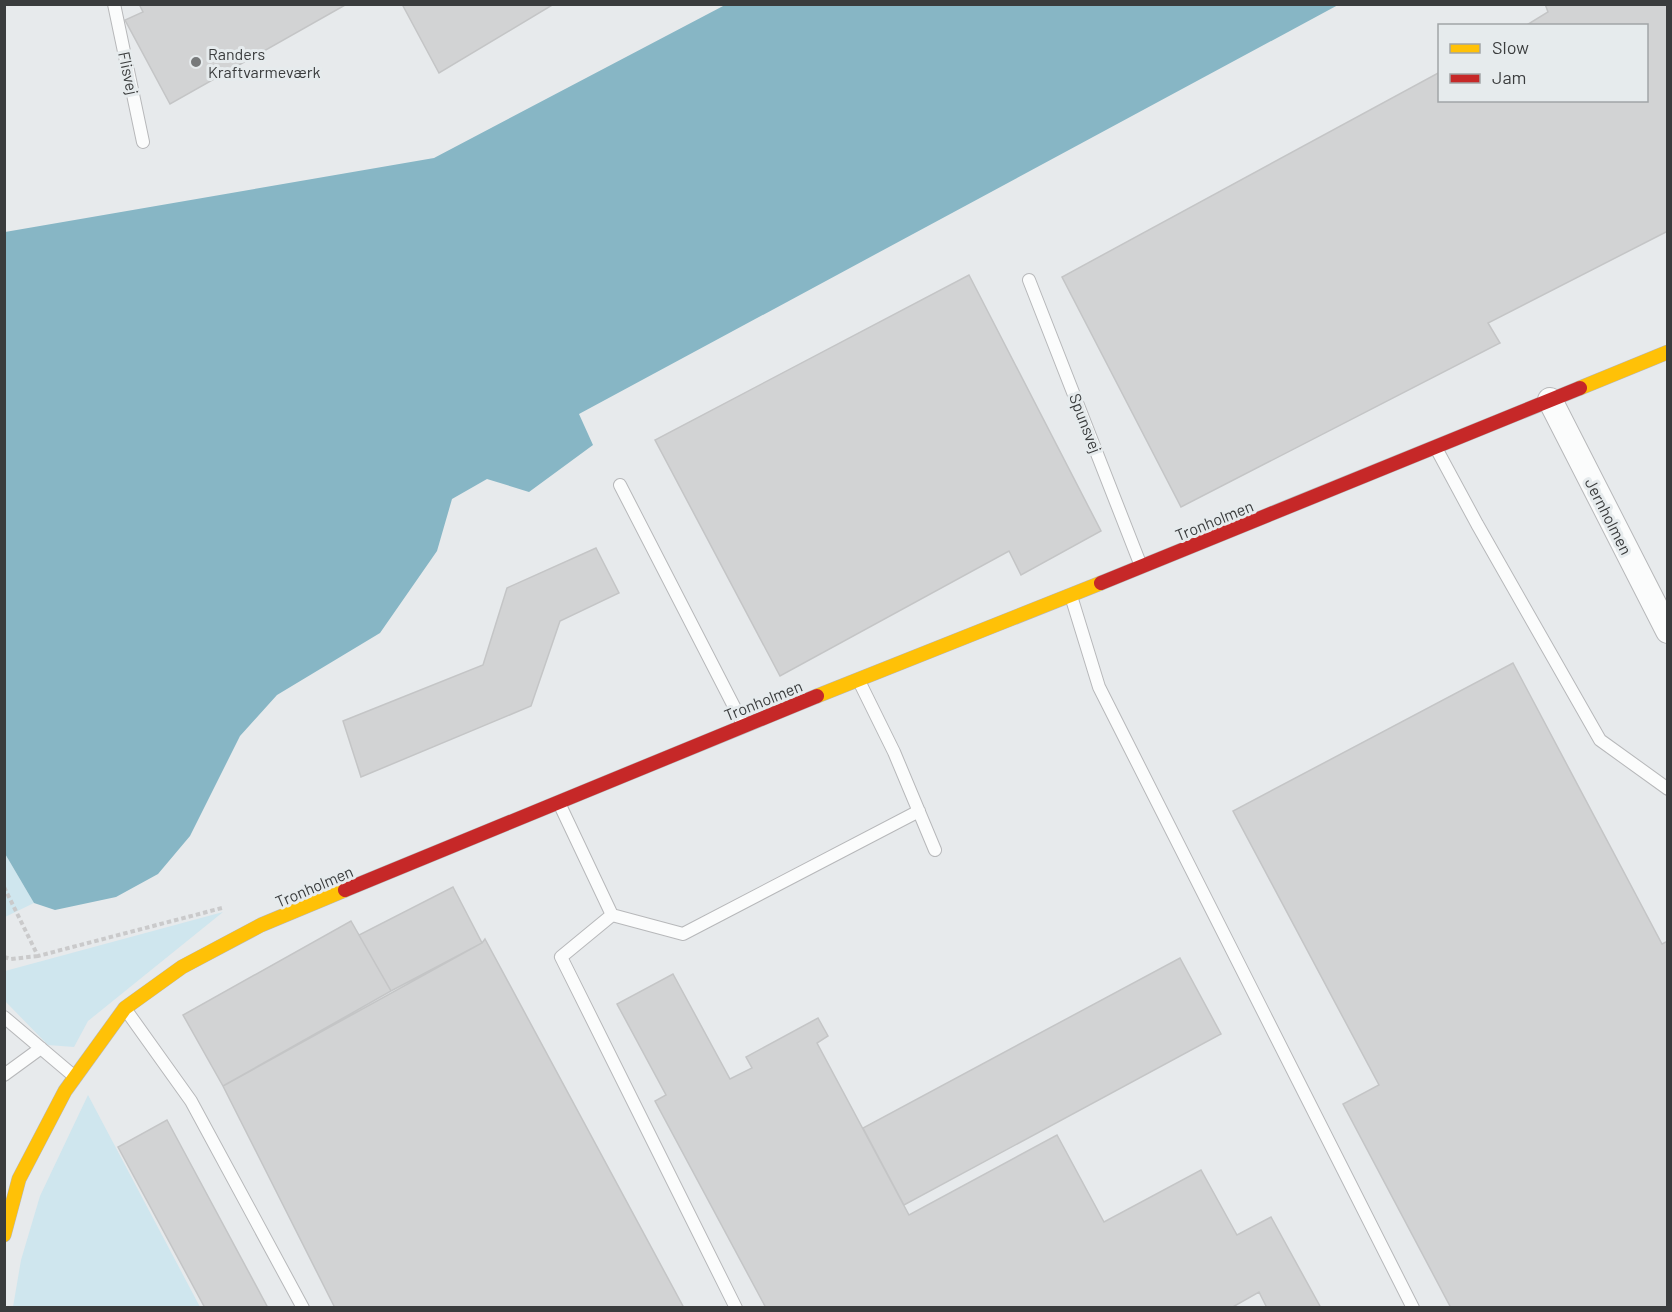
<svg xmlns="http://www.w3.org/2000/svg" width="1672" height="1312" viewBox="0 0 1672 1312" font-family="Barlow,sans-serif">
<rect width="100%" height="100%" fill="#e7eaec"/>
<path fill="#cfe6ee" d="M4,852L34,903L5,917H4Z
M223,912L88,1021L74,1047L48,1045L5,1001V971Z
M88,1095L200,1307H13L21,1260L40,1196Z"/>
<path fill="#87b6c5" d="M725,5H1338L579,414L593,445L529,492L487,479L452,499L437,551L380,633L277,695L240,736L190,836L158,874L116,897L55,910L34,903L4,852L5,232L434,158Z"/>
<path fill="#d2d3d4" stroke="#c4c5c6" stroke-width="1.5" d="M139,4H347L170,104L125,20L143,12Z
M402,4H554L439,73Z
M1545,4H1668V231L1488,323L1500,343L1181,507L1062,277L1440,72V100H1646V26H1525L1548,12Z
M969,275L1101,531L1021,575L1009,551L780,676L655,440Z
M596,548L619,593L560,621L531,706L361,777L343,721L483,665L507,588Z
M1513,663L1662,944L1668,941V1308H1451L1343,1104L1379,1085L1233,811Z
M453,887L482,943L391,991L359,935Z
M351,921L391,991L223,1086L183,1015Z
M485,939L684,1308H335L223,1086L482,943Z
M1180,958L1221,1034L904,1205L863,1128Z
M673,974L730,1079L752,1068L746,1057L818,1018L828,1036L817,1043L909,1215L1057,1135L1104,1222L1201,1170L1237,1235L1271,1217L1321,1308H1267L1259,1292L1231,1308H766L655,1101L666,1095L617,1004Z
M167,1120L268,1308H205L118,1147Z"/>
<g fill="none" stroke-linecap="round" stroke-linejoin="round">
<defs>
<path id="lane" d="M114,4L143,142
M1029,280L1141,566
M1436,448L1477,524L1600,740L1668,789
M620,485L743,724
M1071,596L1099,687L1413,1308
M859,681L894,752L935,850
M559,803L612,915L683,934L919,811
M612,915L561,957L736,1308
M126,1010L191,1101L303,1308
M4,1017L75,1077
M4,1075L41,1048"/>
<path id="street" d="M1550,400L1668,631"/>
<path id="slow" d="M1580,388L1668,352
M817,696L1101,583
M4,1235L19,1179L65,1091L125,1008L182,967L261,925L345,890"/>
<path id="jam" d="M1101,583L1580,388
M345,890L817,696"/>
</defs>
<use href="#lane" stroke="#b7b8ba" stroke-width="14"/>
<use href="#street" stroke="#b7b8ba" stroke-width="26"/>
<use href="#slow" stroke="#b7b8ba" stroke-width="15"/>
<use href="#jam" stroke="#b7b8ba" stroke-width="15"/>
<path stroke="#cacacb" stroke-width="4" stroke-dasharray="4.5 3" stroke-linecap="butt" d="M4,887L38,956L222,908
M4,957L11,959L38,956"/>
<use href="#lane" stroke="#fbfcfc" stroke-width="12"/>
<use href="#street" stroke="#fbfcfc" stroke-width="24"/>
<use href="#slow" stroke="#ffc107" stroke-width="14"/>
<use href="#jam" stroke="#c62828" stroke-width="14"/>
</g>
<circle fill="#77797a" stroke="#e6ebed" stroke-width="2" cx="196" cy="62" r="6"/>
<g text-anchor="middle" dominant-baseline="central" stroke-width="6" stroke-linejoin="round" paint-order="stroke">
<g font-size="16" fill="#3a3c3d" stroke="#e6ebed" text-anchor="start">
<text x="208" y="53">Randers<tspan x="208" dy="18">Kraftvarmeværk</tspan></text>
</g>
<g font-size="16" fill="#3a3c3d" stroke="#e6ebed">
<text transform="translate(129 73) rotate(78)">Flisvej</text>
<text transform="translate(1086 423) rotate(69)">Spunsvej</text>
<text transform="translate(1609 516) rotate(63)">Jernholmen</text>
<text transform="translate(1214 520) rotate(-22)">Tronholmen</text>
<text transform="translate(763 700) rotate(-22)">Tronholmen</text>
<text transform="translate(314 886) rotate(-23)">Tronholmen</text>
</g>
</g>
<rect width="1672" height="1312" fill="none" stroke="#3a3c3d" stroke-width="12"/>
<rect x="1438" y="24" width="210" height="78" fill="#e6ebed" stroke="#a1a5a7" stroke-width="1.5"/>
<rect x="1450" y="44" width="30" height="9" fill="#ffc107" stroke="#a1a5a7" stroke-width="1.5"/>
<text x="1492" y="54" font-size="18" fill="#3a3c3d">Slow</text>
<rect x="1450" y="74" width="30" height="9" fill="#c62828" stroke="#a1a5a7" stroke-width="1.5"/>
<text x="1492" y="84" font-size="18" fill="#3a3c3d">Jam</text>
</svg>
